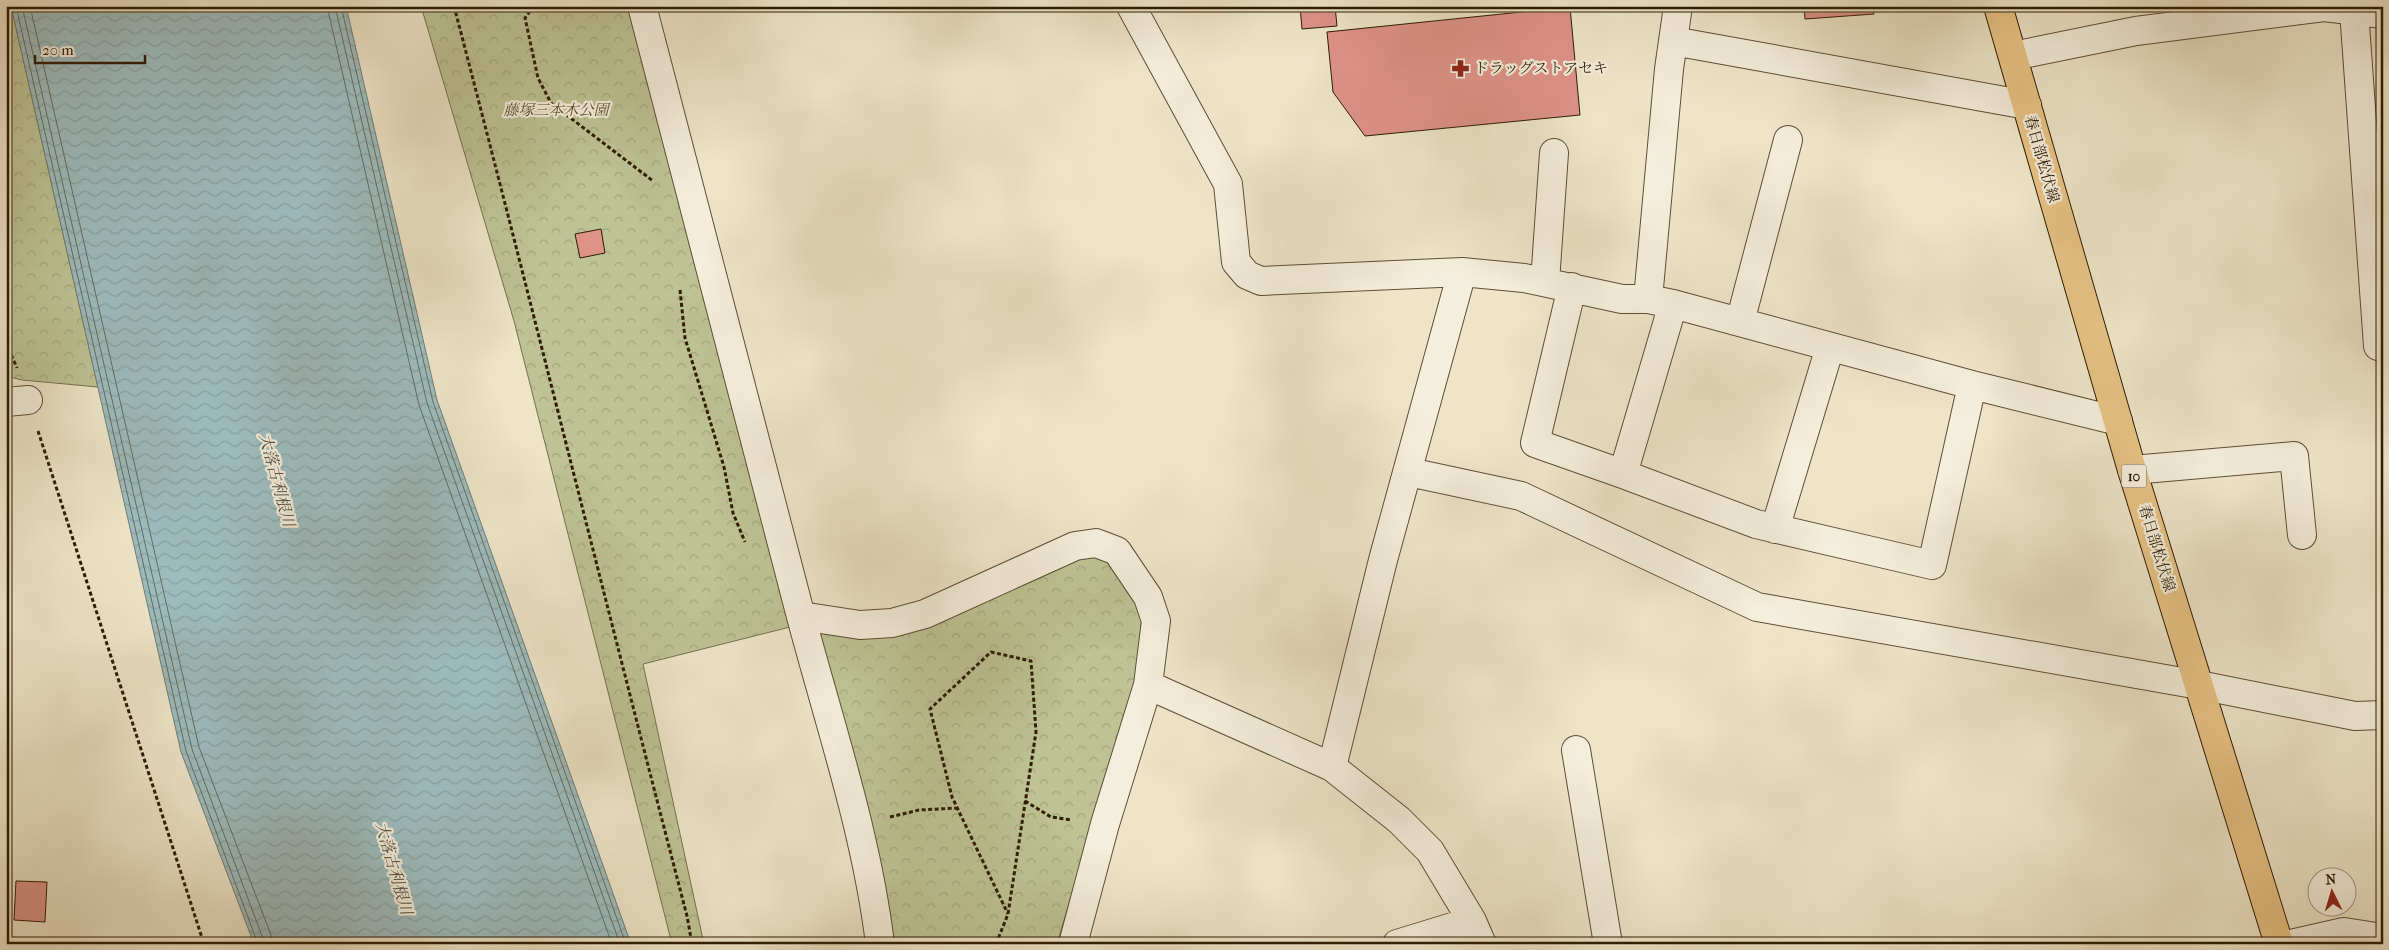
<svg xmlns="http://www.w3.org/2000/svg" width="2389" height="950" viewBox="0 0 2389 950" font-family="'IM FELL French Canon','Noto Serif JP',serif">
<defs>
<pattern id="park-crowns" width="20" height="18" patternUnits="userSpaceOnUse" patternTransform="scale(1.25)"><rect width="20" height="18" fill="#bdc394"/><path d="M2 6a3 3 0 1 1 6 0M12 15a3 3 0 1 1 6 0" fill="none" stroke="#a3a77e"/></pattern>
<pattern id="water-waves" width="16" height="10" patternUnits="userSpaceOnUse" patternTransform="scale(1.25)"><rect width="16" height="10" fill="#9dbdbf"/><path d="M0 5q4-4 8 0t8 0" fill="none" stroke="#88a2a2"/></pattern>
</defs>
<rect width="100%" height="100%" fill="#eee5c9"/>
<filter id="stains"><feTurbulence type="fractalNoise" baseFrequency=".004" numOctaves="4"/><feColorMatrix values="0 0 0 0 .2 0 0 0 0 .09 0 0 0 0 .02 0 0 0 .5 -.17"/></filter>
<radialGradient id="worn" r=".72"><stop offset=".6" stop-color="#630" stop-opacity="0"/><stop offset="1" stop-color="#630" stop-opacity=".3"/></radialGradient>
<path fill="url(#park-crowns)" stroke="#76704c" d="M6,6H11L98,387L22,380L6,376Z
M421,6H631L794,626L643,664L704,944H672L514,321Z
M1099,556L1114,569L1138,597L1143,620L1135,681L1057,944H891L818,630L852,635L895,636L934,621L1076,557Z"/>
<path fill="url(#water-waves)" stroke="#717d74" d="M11,6H346L437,400L631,944H254L181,752Z"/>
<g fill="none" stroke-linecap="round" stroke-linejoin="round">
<path stroke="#666c61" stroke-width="1" d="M16,6L186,751L258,944
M22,6L192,749L265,944
M30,6L199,747L271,935L272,944
M327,6L419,405L612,944
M335,6L427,403L620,944
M341,6L433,402L626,944"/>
</g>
<path fill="#de9389" stroke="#2e1c03" d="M1300,6H1335L1337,26L1302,29Z
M1804,6H1873L1874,14L1805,19Z
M1570,7L1580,115L1365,136L1333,92L1327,32Z
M601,229L605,253L580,258L575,234Z
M16,881L47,882L45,922L14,920Z"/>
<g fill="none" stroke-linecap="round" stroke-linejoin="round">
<defs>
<path id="minor" d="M642,6C695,207 748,408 799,609C828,720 866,829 880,944
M1131,6L1228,184L1236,262L1247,275L1261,281L1462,272L1383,560L1332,767
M2354,10L2378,346H2383
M1673,41L2027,105
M2013,56L2136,31L2324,7L2383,14
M1462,272L1524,278L1622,299H1648L1673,304L1972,385L2118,421
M1545,282L1554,153
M1572,287L1535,443L1623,474L1756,524L1932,565L1972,385
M1648,299L1669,69L1678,6
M1740,322L1788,140
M6,402L28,400
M2132,470L2294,456L2302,535
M1409,472L1521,496L1757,607L2199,685L2355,716L2383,715
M1623,474L1673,304
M1775,529L1830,347
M801,616L860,625L892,623L925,614L1075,546L1096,543L1117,551L1148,597L1156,621L1148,685L1105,824L1073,944
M1148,685L1332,767L1399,820L1430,851L1472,921L1482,944
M1576,750L1608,944
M1397,944L1472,921
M2291,944L2344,932L2383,938"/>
<path id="major" d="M1998,6L2132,470L2279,944"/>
</defs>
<use href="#minor" stroke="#5e4e34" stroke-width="30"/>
<use href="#major" stroke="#2e1c03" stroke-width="30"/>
<path stroke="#2e1c03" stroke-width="3" stroke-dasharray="4 2.5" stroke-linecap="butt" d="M454,6C533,309 608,613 687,916L692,944
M534,6L525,18L538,78L551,103L653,181
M680,290L685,338L724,467L733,513L745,542
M6,343L17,368
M38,431L204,944
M1025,801L1051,817L1072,820
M890,817L919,810L958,808
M996,944L1008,914L1036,732L1031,661L991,652L930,709L952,797L1008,914"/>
<use href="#minor" stroke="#f4eedc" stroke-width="28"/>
<use href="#major" stroke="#e7c284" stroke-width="28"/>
</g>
<defs>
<symbol id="pharmacy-bare" viewBox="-9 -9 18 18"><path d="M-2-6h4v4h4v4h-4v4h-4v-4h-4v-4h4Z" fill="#8f2418" stroke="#f4eedc" stroke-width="2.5" paint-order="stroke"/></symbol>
</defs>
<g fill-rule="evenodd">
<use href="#pharmacy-bare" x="1448" y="56" width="25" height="25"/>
</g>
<g text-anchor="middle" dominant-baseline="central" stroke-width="4.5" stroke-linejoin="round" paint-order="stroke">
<rect fill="#f4eedc" stroke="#695b44" stroke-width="1" x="2121.5" y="464.5" width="25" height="23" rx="4"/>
<g font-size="14" font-weight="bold" fill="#2e1c03">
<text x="2134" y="476">10</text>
</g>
<g font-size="15" fill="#2e1c03" stroke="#f4eedc" text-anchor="start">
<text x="1474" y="68">ドラッグストアセキ</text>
</g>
<g font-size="15" font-style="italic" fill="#594e2e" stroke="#f4eedc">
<text x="556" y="110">藤塚三本木公園</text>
</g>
<g font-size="15" fill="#2e1c03" stroke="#f4eedc">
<text transform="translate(2042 159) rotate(74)">春日部松伏線</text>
<text transform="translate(2157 548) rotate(73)">春日部松伏線</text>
</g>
<g font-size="16" font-style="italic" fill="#555445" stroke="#f4eedc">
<text transform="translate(277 480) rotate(75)">大落古利根川</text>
<text transform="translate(394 868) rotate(74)">大落古利根川</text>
</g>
</g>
<rect width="2389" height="950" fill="none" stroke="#eee5c9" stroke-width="25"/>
<rect x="8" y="8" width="2374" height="935" fill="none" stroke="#2e1c03" stroke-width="2.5"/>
<rect x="12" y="12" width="2364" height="925" fill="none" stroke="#2e1c03"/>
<g transform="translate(2332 892) rotate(355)"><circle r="24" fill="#f4eedc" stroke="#a59a85"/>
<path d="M0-4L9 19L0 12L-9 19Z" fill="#8f2418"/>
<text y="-8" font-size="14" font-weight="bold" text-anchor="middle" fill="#2e1c03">N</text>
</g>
<path d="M35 55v8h110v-8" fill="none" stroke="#2e1c03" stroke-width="2.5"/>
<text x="42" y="55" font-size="15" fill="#2e1c03" stroke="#f4eedc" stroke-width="4" paint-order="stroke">20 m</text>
<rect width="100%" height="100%" filter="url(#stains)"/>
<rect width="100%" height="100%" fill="url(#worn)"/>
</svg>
